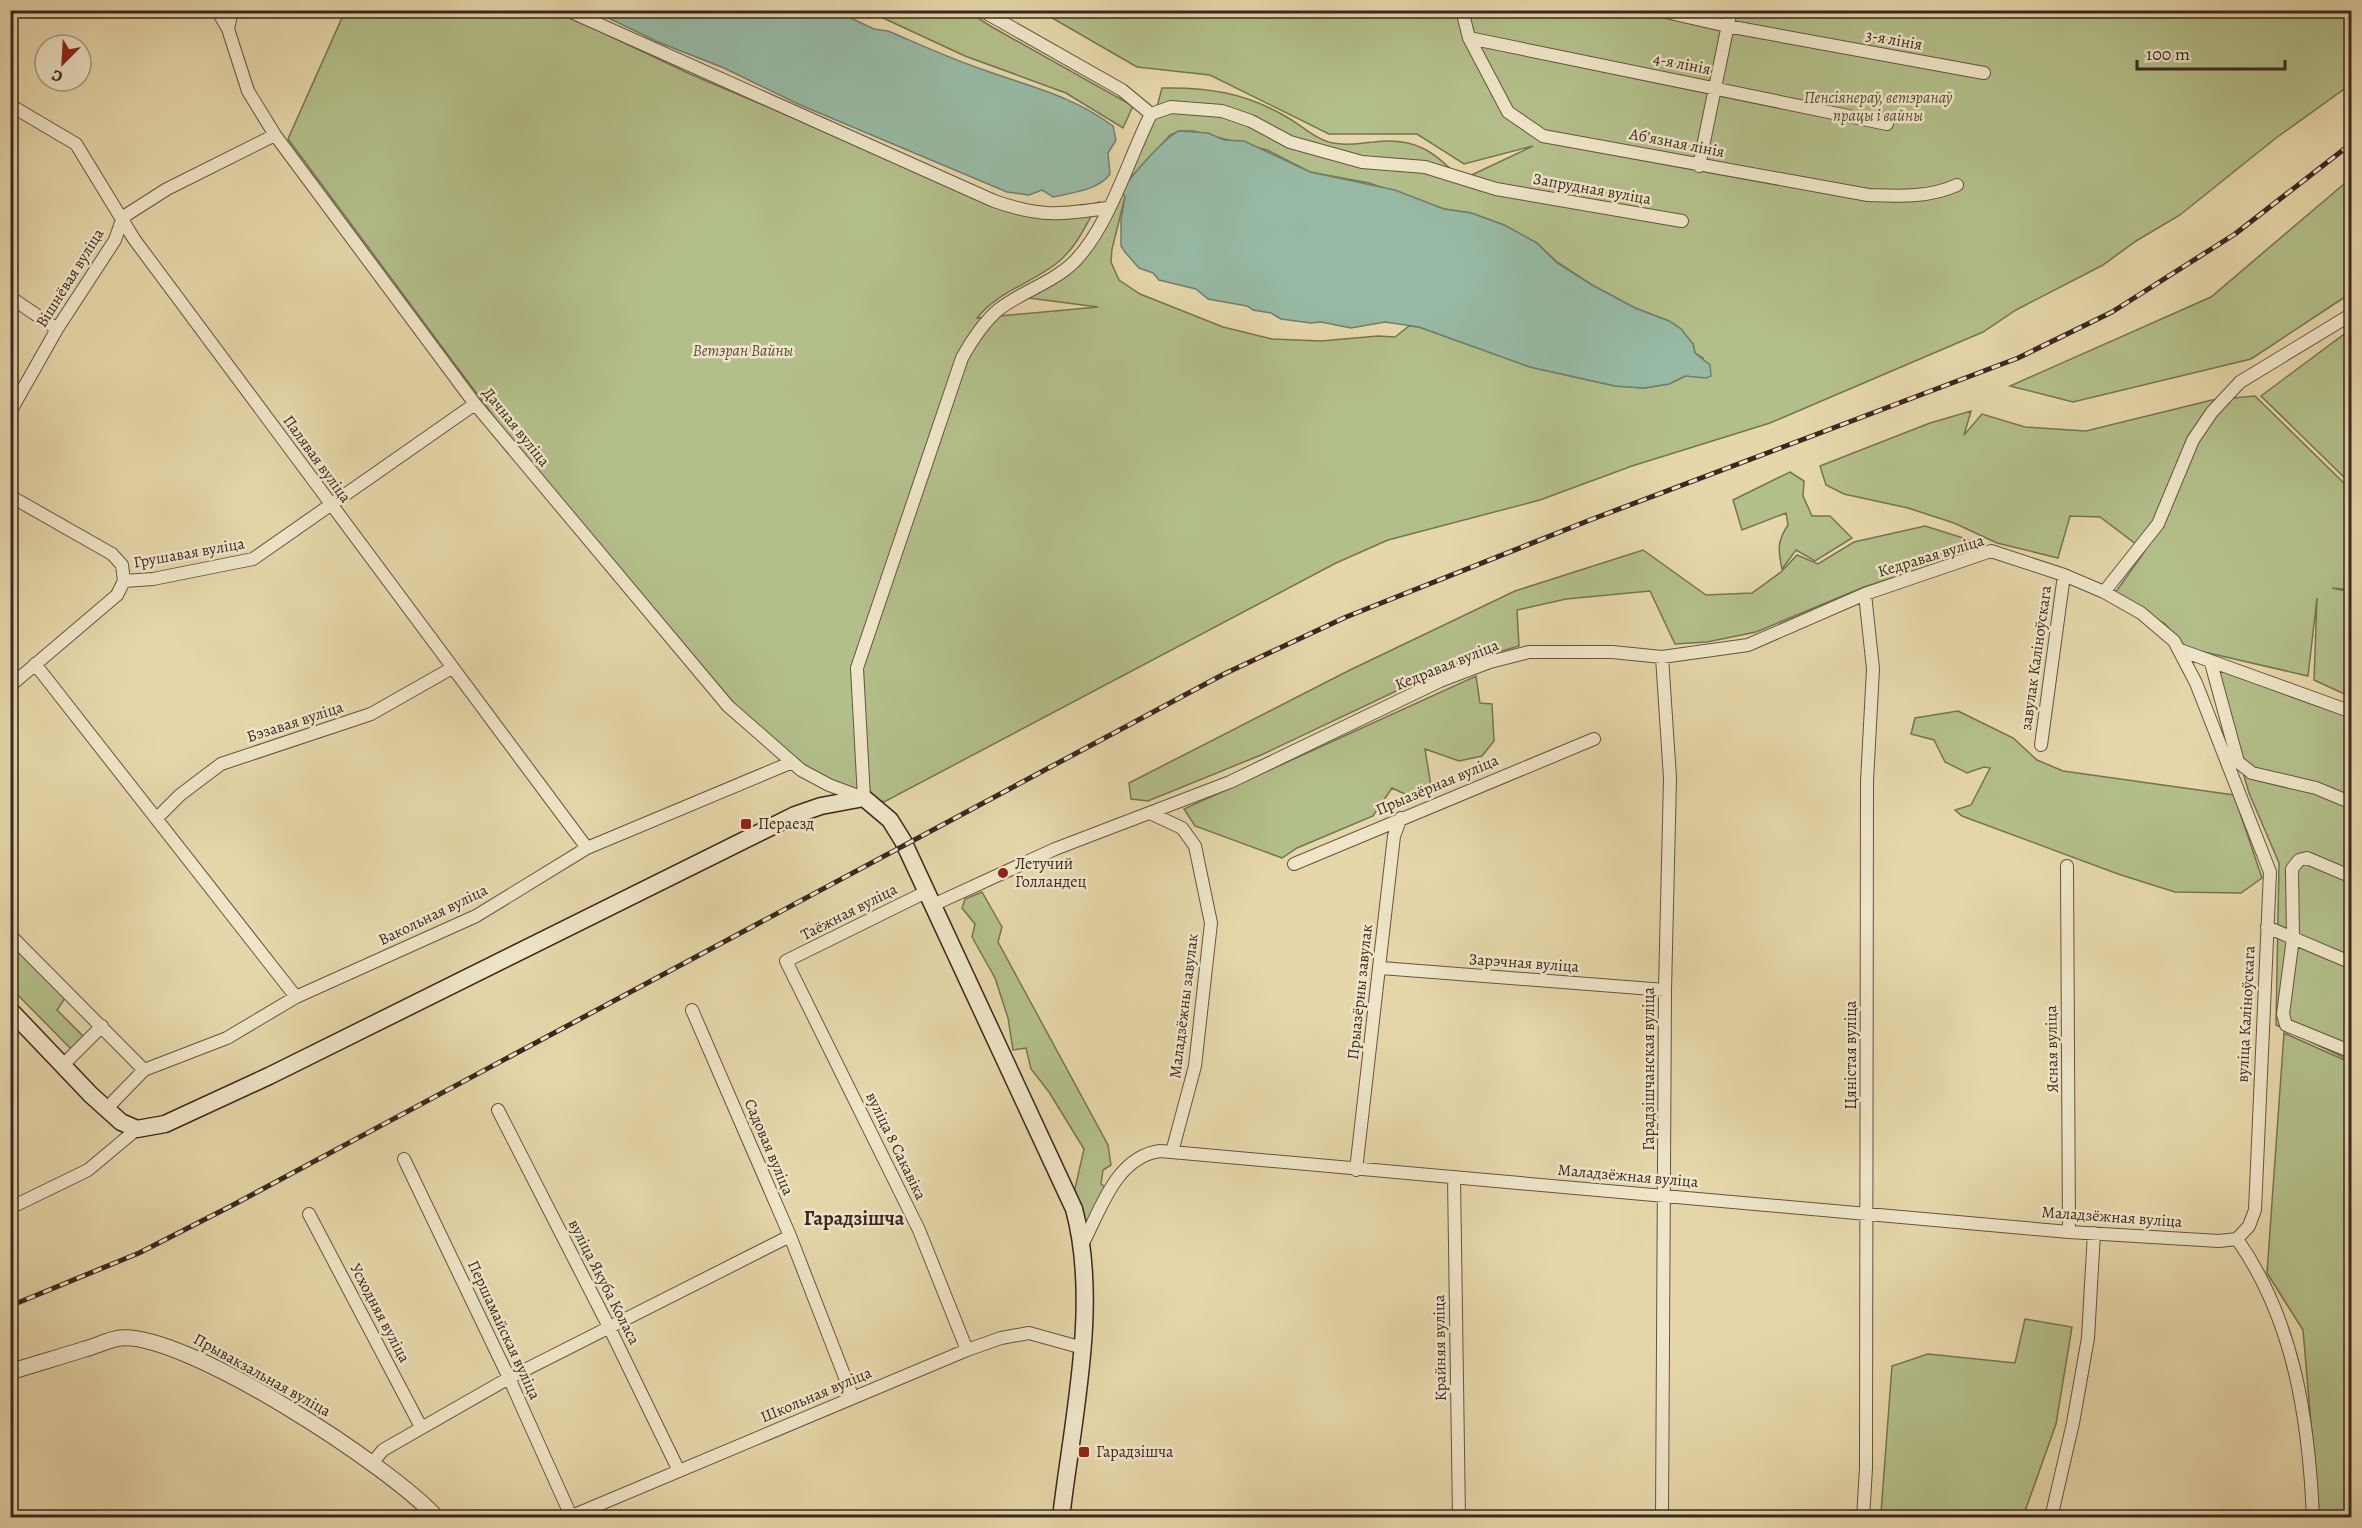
<svg xmlns="http://www.w3.org/2000/svg" width="2362" height="1528" viewBox="0 0 2362 1528" font-family="Alegreya,serif">
<rect width="100%" height="100%" fill="#e6d7aa"/>
<filter id="stains"><feTurbulence type="fractalNoise" baseFrequency=".00333" numOctaves="4"/><feColorMatrix values="0 0 0 0 .2 0 0 0 0 .09 0 0 0 0 .02 0 0 0 .5 -.17"/></filter>
<radialGradient id="worn" r=".72"><stop offset=".6" stop-color="#630" stop-opacity="0"/><stop offset="1" stop-color="#630" stop-opacity=".3"/></radialGradient>
<path fill="#b3bf8a" stroke="#767355" stroke-width="1.5" d="M345,11H557L690,74L1009,209L1080,208L1099,202C1087,223 1077,247 1057,263C1032,283 997,292 977,318L1098,307L1029,298L1061,280L1078,265L1122,191L1125,197L1112,249L1111,262L1119,280L1140,294L1223,327L1272,339L1321,341L1378,336L1395,337L1409,326L1419,327L1530,367L1615,386L1644,388L1669,384L1685,376H1695L1703,358L1695,353L1693,344L1681,329L1669,321L1635,308L1592,285L1557,262L1537,243L1504,225L1471,213L1444,209L1369,183L1310,172L1267,150L1193,131H1179L1170,135L1137,173L1129,177L1152,126L1162,88C1208,87 1245,93 1285,116C1300,124 1316,140 1333,143C1346,146 1361,143 1374,142C1414,137 1435,151 1461,180L1533,146L1464,164L1417,134H1329L1210,75L1137,67L1040,11H2351V84L2276,138L2180,215L2136,241L2103,265L2016,310L1983,332L1770,423L1632,466L1540,500L1388,540L1336,563L884,802L836,782L797,762L743,714L514,444L288,139Z
M868,11H967L992,27L1133,106L1123,128L1066,93L965,56Z
M2351,178V293L2251,359L2073,402L2010,386L2211,297Z
M2351,329V484L2261,396Z
M2255,396L2351,490V590L2332,588L2351,592V697L2314,680L2317,598L2308,676L2187,648L2165,624L2115,593L2145,551L2100,517L2070,516L2058,558L1997,543L1954,523L1908,508L1844,494L1826,485L1820,466L1930,423L1971,411L1964,435L1982,414L2025,427L2086,431L2212,400Z
M1790,472L1804,481L1803,496L1812,516H1830L1852,538L1815,561L1796,550L1782,569C1778,550 1777,541 1788,525L1786,513L1742,530L1733,500Z
M1925,526L1973,541L1976,551L1864,587L1756,632L1707,642L1675,644L1650,591L1566,599L1517,610L1519,646L1447,667L1261,755L1148,801L1131,799L1129,783L1350,670L1515,591L1643,550L1706,595L1752,593L1781,572L1797,555L1818,564L1854,542Z
M2211,663L2351,713V1061L2276,1025L2279,863L2249,793Z
M1476,676L1480,703L1492,704L1494,741L1482,756L1459,761L1425,749L1431,786L1418,800L1392,788L1373,816L1297,848L1282,858L1195,826L1184,809Z
M1958,711L2013,738L2037,760L2063,771L2234,795L2262,878L2241,893L2175,892L2118,874L1962,816L1955,810L1971,805L1990,768L1984,767L1967,773L1945,762L1934,740L1911,734L1915,718Z
M982,892L1002,927L998,942L1108,1145L1111,1165L1103,1170L1101,1184L1106,1188L1086,1224L1074,1193L1084,1149L1049,1092L1031,1069L1026,1048L1013,1050L1008,1018L995,978L972,937L975,924L962,908L965,899Z
M10,939L65,998L57,1010L85,1038L72,1050L11,988Z
M2284,1033L2351,1063V1517H2319L2303,1330L2267,1273Z
M2025,1319L2072,1327L2056,1424L2023,1517L1924,1518L1881,1513L1892,1366L1928,1354L2015,1363Z"/>
<path fill="#97baa5" stroke="#727f70" stroke-width="1.5" d="M594,11H836L874,29L888,31C921,45 953,60 987,71C1031,87 1075,97 1113,126L1116,140L1108,153L1110,174C1099,190 1071,193 1053,197L1042,190L1029,195L1007,192L798,104L724,68L658,42Z
M1179,131L1208,133L1224,140L1244,141L1310,172L1395,190L1444,209L1471,213L1504,225L1537,243L1557,263L1592,285L1635,308L1669,321L1681,329L1693,344L1695,353L1710,365L1711,376L1706,378L1685,376L1669,384L1644,388L1615,386L1530,367L1419,327L1385,322L1351,328L1321,322L1311,323L1281,319L1271,313L1253,310L1247,306L1208,299L1196,289L1159,280L1153,273L1139,268L1125,252L1121,246V220L1125,197L1122,191C1129,178 1165,137 1179,131Z"/>
<g fill="none" stroke-linecap="round" stroke-linejoin="round">
<defs>
<path id="minor" d="M217,10L228,29L248,91L275,135L475,404L728,706L801,770L829,785L864,798L857,668L962,358C972,340 983,323 998,310C1022,291 1053,283 1075,261C1110,224 1128,160 1151,114L1122,90L981,10
M567,10L994,201C1040,217 1059,215 1107,208
M1462,10L1469,38L1508,112L1543,136L1868,195C1898,196 1929,198 1957,185
M1657,10L1727,26L1984,73
M228,29L232,10
M1469,38L1887,124
M10,105L76,144L134,239L587,848
M1151,114L1171,107L1222,111L1251,121L1290,142L1362,162L1425,167L1496,189L1682,221
M1699,166L1731,10
M10,297L57,329
M10,412L57,329L115,240L123,217L167,189L275,135
M10,496L112,554L122,565L124,581
M2104,592L2158,524L2193,440L2212,412L2240,382L2352,314
M2180,650L2352,712
M1662,657L1670,778L1665,990L1662,1518
M2211,663L2238,762L2252,773L2316,788L2352,803
M35,664L296,997
M10,686L117,595L124,581L153,579L253,559L475,404
M2041,745L2064,575
M1152,814L1182,828L1195,846L1211,923L1195,1066L1172,1152
M157,818L180,795L221,764L371,714L452,668
M1294,864L1594,739
M2067,866L2069,1232
M2352,877L2307,858L2299,860L2292,869L2293,938L2283,1014L2286,1025L2352,1052
M926,892L786,961L919,1230L967,1350
M933,905L1055,849L1230,782L1440,681L1490,662L1529,652H1612L1662,657L1748,645L1865,594L1991,551L2064,575L2104,592L2141,613L2174,641L2196,683L2270,872L2255,1210L2249,1226L2237,1239C2294,1320 2309,1420 2313,1518
M2267,927L2352,963
M10,935L144,1070L227,1038L296,997L476,916L587,848L790,763
M1381,968L1665,990
M692,1010L790,1236L853,1398
M63,1065L102,1026
M106,1109L144,1070
M498,1110L609,1327L679,1471
M404,1159L509,1378L571,1516
M1356,1170L1394,836L1401,818
M1454,1177L1459,1518
M10,1208L88,1170L137,1129
M309,1214L421,1427
M1083,1243C1101,1209 1116,1157 1160,1151L2069,1232L2219,1241L2237,1239
M373,1462L383,1450L509,1378L790,1236
M567,1518L967,1350L1001,1338L1029,1333L1083,1348
M1863,1518L1866,1468L1867,781L1873,669L1865,594
M2051,1518L2073,1423L2088,1338L2094,1233"/>
<path id="tertiary" d="M10,1372C35,1364 60,1357 85,1349C96,1346 108,1340 120,1338C184,1331 393,1468 437,1518"/>
<path id="secondary" d="M10,1010L91,1095L121,1122L137,1129L165,1124L269,1076L795,815L821,806L864,798L890,820L903,841L1074,1209C1100,1304 1072,1421 1061,1518"/>
</defs>
<use href="#minor" stroke="#655342" stroke-width="14"/>
<use href="#tertiary" stroke="#655342" stroke-width="17"/>
<use href="#secondary" stroke="#3a2720" stroke-width="19"/>
<use href="#minor" stroke="#efe5c8" stroke-width="12"/>
<use href="#tertiary" stroke="#efe5c8" stroke-width="15"/>
<use href="#secondary" stroke="#efe5c8" stroke-width="16"/>
<defs>
<path id="rail" d="M10,1306L139,1253L231,1206L1224,674L1346,617L1590,520L2018,358L2112,312L2235,234L2352,143"/>
</defs>
<use href="#rail" stroke="#3a2720" stroke-width="5"/>
<use href="#rail" stroke="#efe5c8" stroke-width="3" stroke-dasharray="9" stroke-linecap="butt"/>
</g>
<g fill="#8f2418" stroke="#efe5c8" stroke-width="2">
<rect x="740" y="818" width="12" height="12" rx="3"/>
<circle cx="1003" cy="873" r="6"/>
<rect x="1078" y="1446" width="12" height="12" rx="3"/>
</g>
<g text-anchor="middle" dominant-baseline="central" stroke-width="5" stroke-linejoin="round" paint-order="stroke">
<g font-size="16" fill="#3a2720" stroke="#efe5c8">
<text transform="translate(1894 40) rotate(10)">3-я лінія</text>
<text transform="translate(1682 64) rotate(11)">4-я лінія</text>
<text transform="translate(1677 143) rotate(11)">Абʼязная лінія</text>
<text transform="translate(1592 189) rotate(10)">Запрудная вуліца</text>
<text transform="translate(70 278) rotate(-58)">Вішнёвая вуліца</text>
<text transform="translate(516 427) rotate(51)">Дачная вуліца</text>
<text transform="translate(317 459) rotate(54)">Палявая вуліца</text>
<text transform="translate(189 553) rotate(-10)">Грушавая вуліца</text>
<text transform="translate(1931 556) rotate(-17)">Кедравая вуліца</text>
<text transform="translate(2036 658) rotate(-82)">завулак Каліноўскага</text>
<text transform="translate(1447 665) rotate(-22)">Кедравая вуліца</text>
<text transform="translate(295 722) rotate(-18)">Бэзавая вуліца</text>
<text transform="translate(1437 785) rotate(-23)">Прыазёрная вуліца</text>
<text transform="translate(849 912) rotate(-27)">Таёжная вуліца</text>
<text transform="translate(433 915) rotate(-26)">Вакольная вуліца</text>
<text transform="translate(1524 963) rotate(4)">Зарэчная вуліца</text>
<text transform="translate(1360 992) rotate(-84)">Прыазёрны завулак</text>
<text transform="translate(1184 1006) rotate(-83)">Маладзёжны завулак</text>
<text transform="translate(2246 1014) rotate(-87)">вуліца Каліноўскага</text>
<text transform="translate(2052 1049) rotate(-91)">Ясная вуліца</text>
<text transform="translate(1851 1055) rotate(-90)">Цяністая вуліца</text>
<text transform="translate(1649 1069) rotate(-90)">Гарадзішчанская вуліца</text>
<text transform="translate(896 1146) rotate(64)">вуліца 8 Сакавіка</text>
<text transform="translate(769 1147) rotate(67)">Садовая вуліца</text>
<text transform="translate(1628 1176) rotate(5)">Маладзёжная вуліца</text>
<text transform="translate(2112 1217) rotate(4)">Маладзёжная вуліца</text>
<text transform="translate(604 1282) rotate(63)">вуліца Якуба Коласа</text>
<text transform="translate(380 1313) rotate(62)">Усходняя вуліца</text>
<text transform="translate(504 1330) rotate(65)">Першамайская вуліца</text>
<text transform="translate(1440 1348) rotate(-91)">Крайняя вуліца</text>
<text transform="translate(262 1375) rotate(29)">Прывакзальная вуліца</text>
<text transform="translate(816 1395) rotate(-23)">Школьная вуліца</text>
</g>
<g font-size="16" font-style="italic" fill="#584d3a" stroke="#efe5c8">
<text x="1878" y="98">Пенсіянераў, ветэранаў<tspan x="1878" dy="18">працы і вайны</tspan></text>
<text x="743" y="351">Ветэран Вайны</text>
</g>
<g font-size="16" fill="#3a2720" stroke="#efe5c8" text-anchor="start">
<text x="758" y="824">Пераезд</text>
<text x="1015" y="864">Летучий<tspan x="1015" dy="18">Голландец</tspan></text>
<text x="1096" y="1452">Гарадзішча</text>
</g>
<g font-size="20" font-weight="bold" fill="#3a2720" stroke="#efe5c8">
<text x="854" y="1218">Гарадзішча</text>
</g>
</g>
<rect width="2362" height="1528" fill="none" stroke="#e6d7aa" stroke-width="36"/>
<rect x="12" y="12" width="2338" height="1504" fill="none" stroke="#3a2720" stroke-width="3"/>
<rect x="18" y="18" width="2326" height="1492" fill="none" stroke="#3a2720" stroke-width="1.5"/>
<g transform="translate(63 63) rotate(204)"><circle r="28" fill="#efe5c8" stroke="#a79985" stroke-width="1.5"/>
<path d="M0-4.5L10 22L0 15L-10 22Z" fill="#8f2418"/>
<text y="-9" font-size="16" font-weight="bold" text-anchor="middle" fill="#3a2720">С</text>
</g>
<path d="M2137 60v9h148v-9" fill="none" stroke="#3a2720" stroke-width="3"/>
<text x="2146" y="60" font-size="18" fill="#3a2720" stroke="#efe5c8" stroke-width="4.5" paint-order="stroke">100 m</text>
<rect width="100%" height="100%" filter="url(#stains)"/>
<rect width="100%" height="100%" fill="url(#worn)"/>
</svg>
